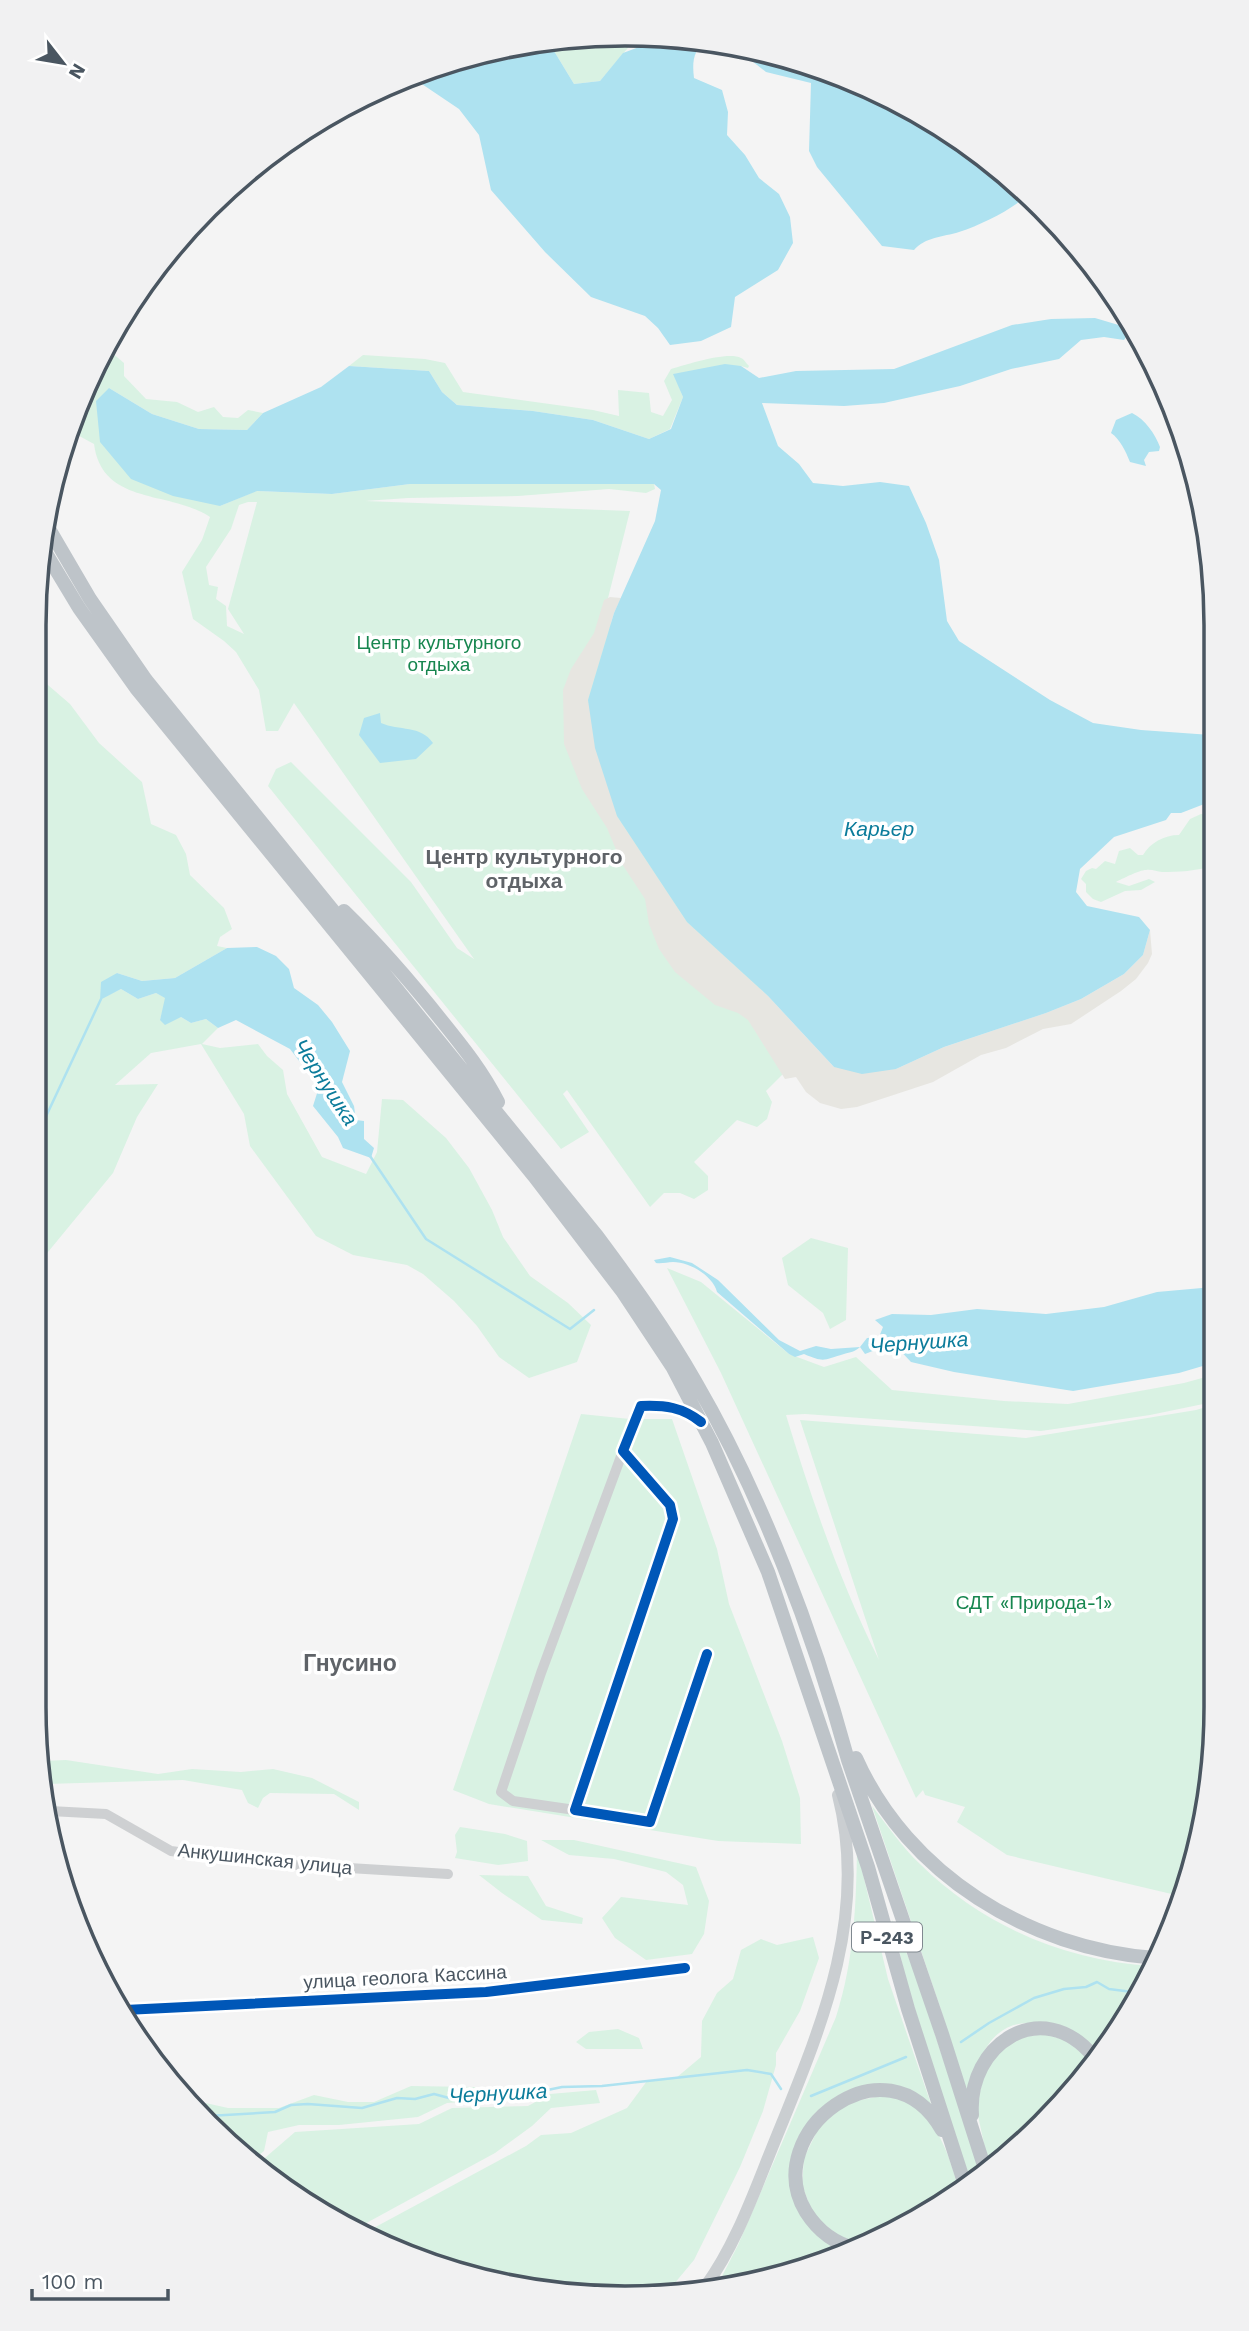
<svg xmlns="http://www.w3.org/2000/svg" width="1249" height="2331" viewBox="0 0 1249 2331" font-family="'Work Sans',sans-serif">
<rect width="100%" height="100%" fill="#f4f4f4"/>
<path fill="#d9f2e3" fill-rule="evenodd" d="M585,35L638,36L600,81L574,84L554,51L542,42Z
M105,347L124,363V376L146,399L177,402L198,412L214,407L223,417L238,418L248,410L263,413L247,430L199,429L152,414L109,388L220,506L256,491L332,494L410,484H654L655,489L646,493L609,489L518,496L408,498L365,501L630,511L605,610L792,1065L766,1091L772,1102L767,1119L757,1127L737,1120L694,1162L708,1176V1190L694,1199L680,1193H664L650,1207L567,1090L563,1094L589,1132L561,1149L268,786L276,769L291,762L411,882L457,948L474,959L294,703L278,731H266L259,690L236,652L224,641L193,619L182,572L202,540L210,517C170,490 102,506 94,444L70,431ZM248,502H257L228,609L244,634L227,626L226,606L216,599L218,587L209,585L206,567L231,529L239,505Z
M363,355L425,359L445,363L463,392L593,410L619,416L618,390L649,393L651,412L663,416L672,400L664,381L671,369C686,365 727,351 741,358C744,359 746,363 749,366L748,368L741,366L674,374L683,397L670,429L649,439L593,420L533,411L457,405L442,392L429,371L349,366Z
M34,673L70,704L99,743L142,782L151,824L176,835L186,854L190,875L224,908L232,929L220,937L217,946L227,948L175,978L142,981L117,973L100,999L121,989L138,999L156,993L166,998L160,1020L181,1017L191,1023L206,1019L218,1028L202,1044L220,1048L258,1044L267,1056L283,1070L287,1094L322,1157L366,1174L377,1152L382,1099L403,1100L446,1138L469,1168L492,1210L503,1237L530,1276L568,1303L591,1325L577,1362L529,1378L499,1357L477,1326L454,1301L423,1274L407,1265L353,1255L316,1236L250,1146L244,1114L201,1044L151,1053L115,1085L158,1084L137,1117L113,1173L34,1269Z
M1201,814L1212,816V866C1198,871 1177,872 1162,872C1157,872 1152,869 1146,870C1139,870 1122,879 1116,882L1129,886L1149,879L1155,882L1141,890L1125,891L1101,902L1093,899L1086,892V884L1081,879L1086,871L1092,868L1096,869L1105,861L1115,864L1119,851L1130,848L1138,855H1143C1150,843 1164,835 1179,835L1190,819Z
M811,1238L848,1248L846,1320L830,1329L823,1313L788,1285L782,1258Z
M667,1268L701,1282L789,1354L824,1367L856,1357L892,1390L1004,1401L1068,1404L1184,1383L1213,1375V1402L1150,1415L1041,1431L805,1414L786,1415C811,1498 840,1582 879,1660L800,1420L1026,1438L1196,1410L1213,1405L1215,1745L1195,1860L1180,1896L1007,1855L957,1822L965,1807L925,1795L923,1790L916,1798L721,1373Z
M581,1414L630,1419H672L717,1549L729,1604L782,1741L800,1798L801,1844L718,1841L489,1804L453,1790Z
M66,1760L158,1774L192,1769L241,1772L273,1769L312,1778L359,1802V1810L334,1794L270,1793L263,1798L258,1808L248,1803L242,1790L183,1780L46,1784L42,1761Z
M872,1806C887,1825 902,1847 920,1864C982,1925 1064,1961 1152,1966L1137,2002L1097,2050C1080,2034 1073,2030 1049,2027C1042,2025 1034,2023 1027,2023C986,2024 975,2069 968,2100L940,2007Z
M460,1827L505,1834L527,1841L528,1861L498,1865L455,1858L457,1852L455,1835Z
M541,1840H574L696,1867L709,1901L704,1934L692,1954L646,1960L615,1938L602,1918L621,1897L688,1905L683,1885L666,1872L614,1859L569,1855Z
M857,1849L888,1979L932,2107C897,2079 859,2076 824,2106C817,2112 806,2122 803,2131C798,2143 796,2182 794,2196L852,2252L718,2284L738,2245L836,2017C854,1960 856,1908 857,1849Z
M479,1875L528,1876L546,1906L583,1918L582,1924L542,1920L502,1893Z
M892,1919L915,1973L980,2172L968,2180L906,1980Z
M813,1937L819,1958L800,2011L776,2053V2065L763,2111L740,2167L694,2260L664,2296L472,2278L368,2231L526,2146L541,2135L571,2133L627,2108L647,2081L676,2078L701,2057L702,2021L717,1993L733,1979L741,1950L761,1939L777,1945Z
M618,2029L639,2038L643,2049H586L576,2042L589,2032Z
M1044,2034L1065,2040L1090,2059L1015,2151L989,2167L977,2111L978,2099L987,2065L1014,2038Z
M411,2086L476,2087V2101L447,2103L418,2117L339,2125H299L268,2132L264,2151L254,2159L195,2103L201,2102L228,2108H279L314,2095L348,2102H374Z
M596,2090L600,2103L551,2108L532,2126L495,2153L359,2227L296,2198L259,2163L295,2132L419,2124L452,2108L528,2106L550,2094Z
M885,2095C895,2099 909,2101 916,2108C941,2128 949,2157 958,2186L863,2245L838,2236L813,2214L802,2185L804,2158L819,2127L847,2103Z"/>
<path fill="#e7e6e1" d="M610,597L621,598L614,613L588,700L617,816L687,922L768,996L834,1067L896,1069L944,1047L1046,1013L1081,999L1124,974L1143,955L1150,930L1152,954L1148,963L1136,979L1121,991L1071,1024L1043,1029L1006,1048L981,1055L933,1082L857,1107L841,1109L820,1103L806,1092L796,1077L785,1079L748,1020L738,1013L715,1005L675,972L659,949L649,924L645,899L622,864L607,828L582,789L564,744L563,690L571,669L594,633L604,600Z"/>
<path fill="#aee2f0" d="M651,37L708,40C693,49 692,62 694,78L722,90L728,112L727,135L745,155L759,178L779,194L790,217L793,243L778,270L735,297L731,327L701,341L670,345L658,328L645,316L591,297L545,252L491,190L479,135L459,109L410,76L471,54L542,42L554,51L574,84L600,81L623,53L647,44Z
M733,46L814,65L920,112L1015,180L1028,195C1009,211 983,224 959,232C943,237 925,237 914,250L882,246L817,167L809,151L811,83L766,72Z
M1095,318L1132,329L1124,340L1104,337L1081,340L1059,359L1011,369L960,386L884,403L844,406L762,403L778,446L799,464L813,483L843,486L880,482L909,486L926,523L939,560L947,621L959,641L1050,700L1093,723L1141,730L1211,735L1212,801L1181,813H1171L1166,820L1114,837L1080,869L1076,892L1087,906L1139,917L1150,930L1143,955L1124,974L1081,999L1046,1013L944,1047L896,1069L862,1074L834,1067L768,996L687,922L617,816L595,748L588,700L614,613L655,521L661,490L654,484H410L332,494L257,491L220,506L173,496L131,479L100,442L96,401L109,388L152,414L199,429L247,430L263,413L321,387L349,366L429,371L442,392L457,405L533,411L593,420L649,439L671,429L683,397L673,374L725,364L741,366L759,378L796,371L894,369L1012,325L1051,319Z
M1132,413C1145,419 1155,434 1160,447L1159,451L1149,452L1144,460L1146,466L1130,462C1126,452 1120,439 1111,433L1116,420Z
M380,713L381,723C399,731 421,725 433,743L416,759L380,763L359,735L364,718Z
M257,947L276,956L289,969L294,988L318,1005L332,1022L350,1051L342,1082L354,1106L356,1120L364,1121V1139L374,1148L371,1158L343,1148L338,1137L313,1106L319,1087L290,1049L236,1020L218,1028L206,1019L191,1023L181,1017L165,1025L160,1020L165,998L156,993L138,999L121,989L100,1000L101,982L117,973L142,981L175,978L227,948Z
M670,1257L692,1263L718,1280L779,1340L800,1351L816,1346L831,1349L860,1347L867,1338L879,1337L883,1327L875,1320L892,1314L931,1315L977,1309L1046,1314L1104,1307L1157,1292L1213,1287V1363L1179,1373L1073,1391L954,1372L911,1362L893,1343L865,1354L860,1347C854,1352 851,1352 844,1354C823,1360 825,1363 804,1354L795,1357L789,1354L717,1292C713,1276 690,1262 673,1262C667,1262 662,1264 656,1263L654,1260Z"/>
<g fill="none" stroke-linecap="round" stroke-linejoin="round">
<path stroke="#aee2f0" stroke-width="2.5" d="M34,1142L101,999
M370,1156L426,1239L570,1329L594,1310
M961,2042L989,2023L1034,1998L1064,1989L1086,1987L1097,1982L1109,1989L1140,1993
M811,2096L906,2057
M208,2116L275,2112L291,2105L308,2104L362,2108L397,2098L415,2099L434,2094L449,2098L461,2094L478,2096L485,2094L533,2093L562,2087L602,2086L747,2070L771,2074L781,2089"/>
<path stroke="#ced0d2" stroke-width="10" d="M698,1419C680,1406 662,1405 641,1406L623,1451L670,1505L673,1519L575,1810L650,1822L707,1654
M575,1810L513,1801L501,1792L541,1673L623,1451
M50,1811L106,1814L171,1851L251,1862L448,1874
M125,2010L486,1992L685,1968"/>
<path stroke="#caced1" stroke-width="12" d="M705,2287C735,2246 753,2195 772,2148C818,2034 870,1920 838,1795"/>
<path stroke="#bec4c9" stroke-width="14" d="M45,522L90,599L146,680L597,1236C632,1283 666,1330 695,1381C762,1496 813,1632 848,1760L942,2034L985,2169
M41,545L79,608L136,688L534,1176L622,1291L673,1368L712,1443L768,1572L868,1867L908,2009L964,2182
M344,911C380,946 411,982 442,1021C463,1047 483,1072 498,1102
M856,1758C908,1875 1030,1949 1155,1958
M972,2115C967,2044 1042,1995 1093,2056
M857,2249C836,2244 818,2231 806,2212C758,2133 887,2033 942,2130"/>
<defs>
<path id="cycleway" d="M701,1422C682,1407 665,1405 641,1406L623,1451L670,1505L673,1519L575,1810L650,1822L707,1654
M125,2010L486,1992L685,1968"/>
</defs>
<use href="#cycleway" stroke="#fff" stroke-width="15"/>
<use href="#cycleway" stroke="#0057b8" stroke-width="10"/>
</g>
<g text-anchor="middle" dominant-baseline="central" stroke-width="7" stroke-linejoin="round" paint-order="stroke">
<rect fill="#fff" stroke="#808990" stroke-width="2" x="852" y="1922.5" width="70" height="29" rx="5"/>
<g font-size="18" font-weight="bold" fill="#4a5661">
<text x="887" y="1937">Р-243</text>
</g>
<g font-size="19" fill="#17864f" stroke="#fff">
<text x="439" y="642">Центр культурного<tspan x="439" dy="22">отдыха</tspan></text>
<text x="1034" y="1602">СДТ «Природа-1»</text>
</g>
<g font-size="19" fill="#4a5661" stroke="#fff">
<text transform="translate(265 1859) rotate(6)">Анкушинская улица</text>
<text transform="translate(405 1977) rotate(-3)">улица геолога Кассина</text>
</g>
<g font-size="21" font-style="italic" fill="#0c7c9b" stroke="#fff">
<text x="879" y="828">Карьер</text>
<text transform="translate(326 1082) rotate(57)">Чернушка</text>
<text transform="translate(919 1342) rotate(-4)">Чернушка</text>
<text transform="translate(498 2093) rotate(-3)">Чернушка</text>
</g>
<g font-size="21" font-weight="bold" fill="#5f6368" stroke="#fff">
<text x="524" y="856">Центр культурного<tspan x="524" dy="24">отдыха</tspan></text>
</g>
<g font-size="23" font-weight="bold" fill="#5f6368" stroke="#fff">
<text x="350" y="1663">Гнусино</text>
</g>
</g>
<path d="M0 0H1249V2331H0ZM625 46H625A579 579 0 0 1 1204 625V1707A579 579 0 0 1 625 2286H625A579 579 0 0 1 46 1707V625A579 579 0 0 1 625 46Z" fill="#f1f1f2" fill-rule="evenodd"/>
<path fill="none" stroke="#4a5661" stroke-width="3.5" d="M625 46H625A579 579 0 0 1 1204 625V1707A579 579 0 0 1 625 2286H625A579 579 0 0 1 46 1707V625A579 579 0 0 1 625 46Z"/>
<g transform="translate(63 63) rotate(121)" stroke="#ffffff" stroke-width="5" paint-order="stroke">
<path d="M0-5L12 26L0 18L-12 26Z" fill="#4a5661"/>
<text y="-10" font-size="19" font-weight="bold" text-anchor="middle" fill="#4a5661">N</text>
</g>
<path d="M32 2289v10h136v-10" fill="none" stroke="#4a5661" stroke-width="3.5"/>
<text x="42" y="2289" font-size="21" fill="#4a5661" stroke="#ffffff" stroke-width="5" paint-order="stroke">100 m</text>
</svg>
